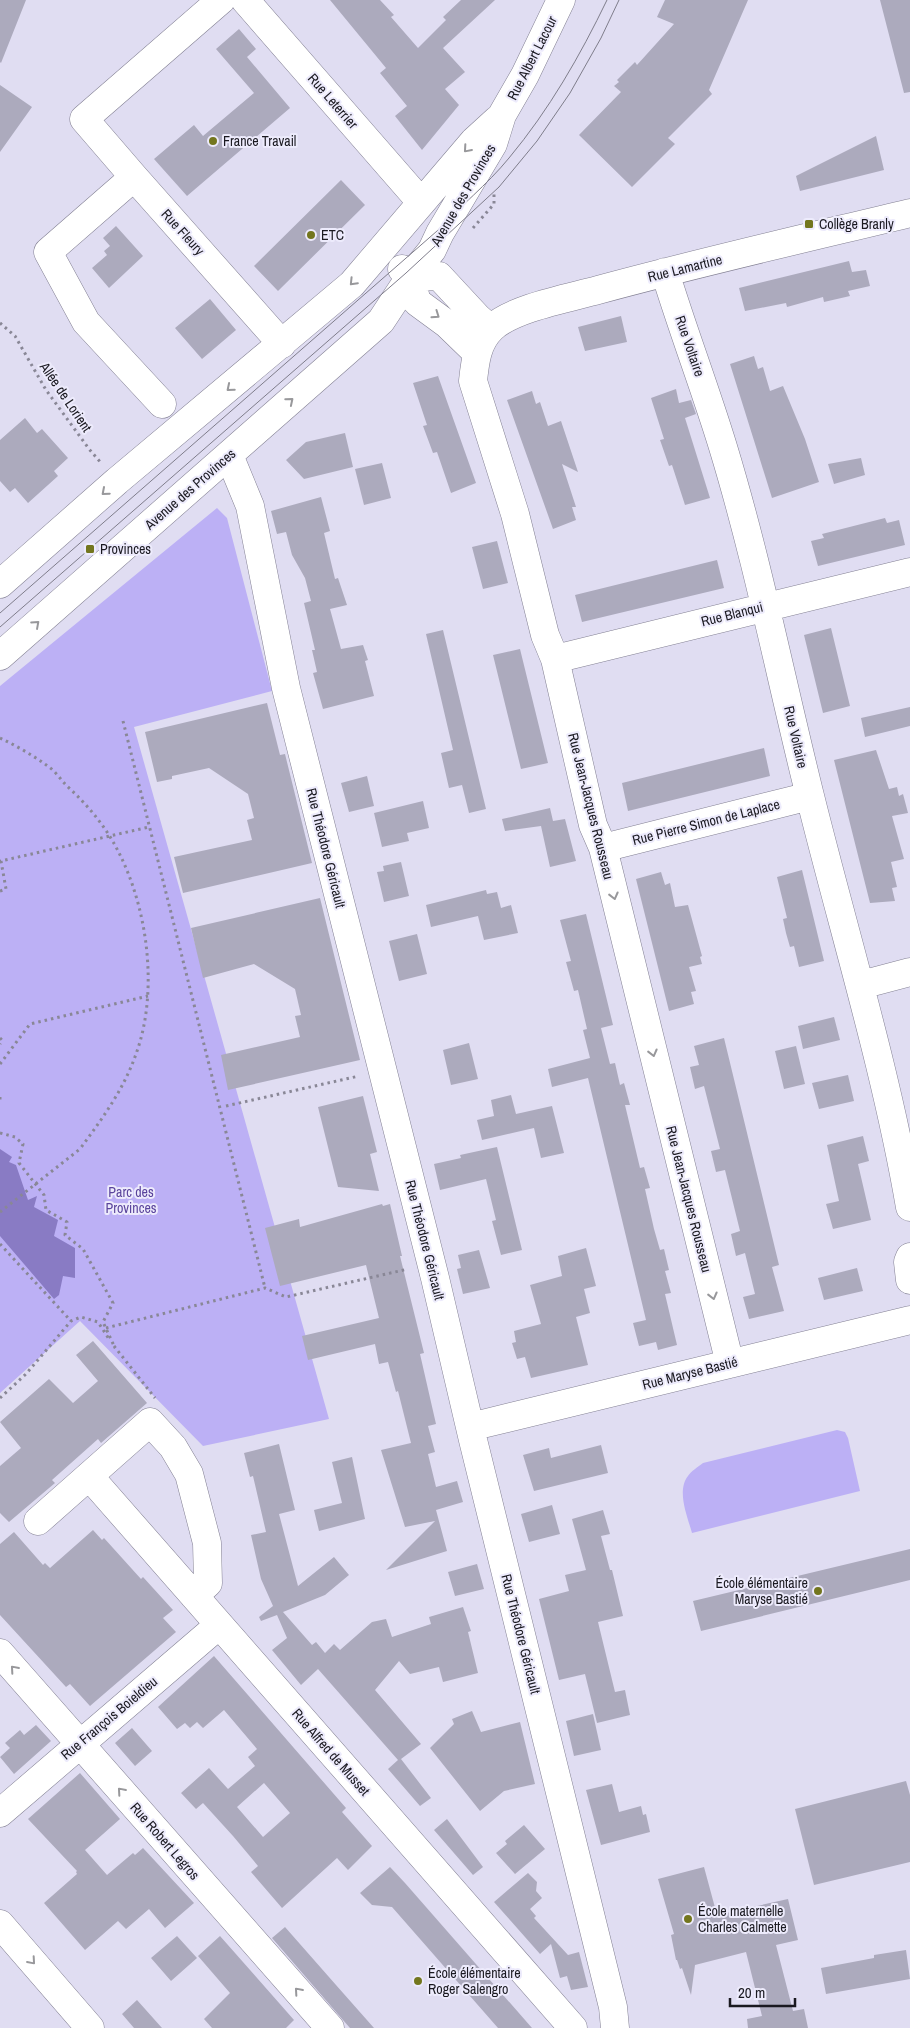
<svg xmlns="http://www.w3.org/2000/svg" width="910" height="2028" viewBox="0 0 910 2028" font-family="'Archivo Narrow',sans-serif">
<rect width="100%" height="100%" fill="#e0ddf2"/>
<path fill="#bcb0f5" d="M217,508L227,518L272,691L134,727L329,1419L203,1446L80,1321L0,1393V686Z
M837,1430L845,1432L848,1438L860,1491L692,1533C688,1518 676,1491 688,1476C691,1471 698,1467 703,1463Z"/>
<path fill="#897bc4" d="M0,1149L12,1157L9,1162L16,1165L28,1200L37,1196L34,1207L58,1220L54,1236L75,1248V1278L63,1276L59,1295L54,1299L0,1236Z"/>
<path fill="#acaabd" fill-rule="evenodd" d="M0,0H26L1,63L0,62Z
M330,0H380L394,15L391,17L418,48L446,20L443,17L461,0H495L443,48L465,72L445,89L459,105L422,150L395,116L407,106L380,73L386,68Z
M665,0H748L709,90L712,94L668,138L675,144L632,187L579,135L621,92L614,86L619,82L617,80L635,62L637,65L674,24L657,17Z
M880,0H910V92L904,93Z
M239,29L256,49L247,57L290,108L187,196L154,159L194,125L203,136L254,93L216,49Z
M0,85L32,107L0,152Z
M876,136L884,170L800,191L796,176Z
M341,180L365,205L278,291L254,266Z
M116,226L143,256L109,288L92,268L107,255L104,251L110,246L103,238Z
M849,261L852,272L866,270L870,286L848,291L850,296L824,302L823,297L787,307L786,303L745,311L739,288Z
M210,299L236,330L202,359L175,328Z
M621,316L627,342L585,351L578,327Z
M754,356L758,369L763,367L770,391L783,386L805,439L819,482L772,498L730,364Z
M438,376L476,483L451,493L437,452L433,453L423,426L427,425L413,383Z
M676,389L679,403L691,400L696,414L685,418L710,498L685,505L672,465L669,466L660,440L664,439L651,398Z
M532,391L536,404L540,402L548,426L561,421L578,472L562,464L576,507H572L576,520L553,529L507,400Z
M25,418L37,433L42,429L68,458L54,471L58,476L28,503L15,488L10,492L0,481V440Z
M345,433L353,467L304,479L286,460L306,442Z
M861,458L865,475L834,484L828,464Z
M382,463L391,498L364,505L355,469Z
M321,497L330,531L324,533L335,579L338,578L347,605L330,609L341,649L363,645L368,660L365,661L374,696L323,709L313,673L317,672L312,650H315L304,603L311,601L305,578L292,555L286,532L277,534L271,511Z
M885,518L887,523L899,520L905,545L818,566L811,541L824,538L822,534Z
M497,541L508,583L483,589L472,547Z
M717,560L724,588L582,622L575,595Z
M831,628L850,706L823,713L804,635Z
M443,630L486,809L469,813L462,785L449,788L441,753L453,750L426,634Z
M520,649L548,763L521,769L493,655Z
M267,703L280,755L285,754L312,863L183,893L174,857L252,840L247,820L254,818L248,794L209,768L172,776V779L157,782L145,732Z
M910,707V726L865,737L861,718Z
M764,748L770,776L628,811L622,783Z
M876,750L889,789L897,787L899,796L903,794L908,813L892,816L904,859L891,862L897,887L892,888L895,901L870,903L834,760Z
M367,776L374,806L349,812L341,783Z
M423,801L429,828L407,833L409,841L382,847L374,813Z
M550,808L553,821L565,819L576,861L550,867L541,826L505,831L502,819Z
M401,862L409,896L384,902L377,872L384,871L383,866Z
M802,870L824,961L799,967L794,946L790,947L786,933L783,919L787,918L777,877Z
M661,872L665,885L670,883L675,907L688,905L702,956L700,957L702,964L689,967L696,991L691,992L694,1004L669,1011L636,879Z
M486,890L487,894L497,892L501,908L511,905L518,933L484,940L478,916L431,927L426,905Z
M320,898L360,1060L228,1090L221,1055L300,1037L295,1016L301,1015L295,989L254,964L203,978L191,928Z
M586,914L613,1025L601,1028L610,1064L615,1063L620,1085L624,1083L630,1105H625L640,1168L644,1167L650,1188L645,1189L654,1229L660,1250L664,1249L669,1270L665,1271L671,1293L665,1294L677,1345L658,1350L656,1342L639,1346L633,1323L646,1320L588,1078L552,1087L548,1069L590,1058L583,1030L587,1029L578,990L574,991L566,962L571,961L560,920Z
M417,934L427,974L399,981L389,941Z
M834,1017L840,1040L803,1049L798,1026Z
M724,1038L779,1265L772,1267L784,1311L749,1319L743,1297L755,1294L745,1253L736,1256L731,1234L740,1231L725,1170L716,1172L711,1151L720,1149L704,1086L695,1089L690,1067L699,1065L694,1046Z
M469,1043L478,1079L451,1085L443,1050Z
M796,1046L805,1084L784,1089L775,1051Z
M848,1075L854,1101L819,1109L812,1083Z
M511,1095L516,1114L552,1106L564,1153L541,1158L534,1128L482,1140L477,1120L494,1116L491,1100Z
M363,1096L377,1152L370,1154L379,1191L338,1187L318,1107Z
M863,1136L869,1161L858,1164L871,1220L833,1229L826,1204L839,1201L827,1145Z
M497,1147L522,1250L501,1255L492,1221L496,1220L486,1179L440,1190L434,1164L461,1158L460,1155Z
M382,1204L383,1206L390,1204L402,1256H400L424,1353L420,1354L436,1424L428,1426L435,1452L428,1454L436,1487L457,1481L463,1502L436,1510L447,1551L386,1570L435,1521L405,1527L381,1450L411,1443L398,1391L396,1392L388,1362L379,1364L375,1344L308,1360L302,1336L379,1318L366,1265L280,1286L265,1228L299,1219L300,1227Z
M586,1248L596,1286L584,1289L590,1313L576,1317L588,1365L531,1378L525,1357L517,1359L512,1343L516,1342L514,1331L541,1324L530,1285L562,1276L558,1256Z
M479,1250L490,1288L463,1294L457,1269L461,1268L458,1255Z
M857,1268L863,1291L824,1300L818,1278Z
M93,1341L147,1403L101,1443L98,1439L52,1480L55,1483L9,1522L0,1513V1466L21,1448L0,1422L49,1379L73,1403L98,1381L76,1355Z
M279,1444L295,1510L279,1514L298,1586L334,1557L349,1575L325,1595L283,1612L312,1645L316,1642L325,1653L334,1644L340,1650L372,1622L386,1619L392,1637L431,1624L429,1617L463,1607L471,1631L468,1632L478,1673L443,1682L439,1667L410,1674L399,1661L375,1690L421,1744L401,1759L431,1798L420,1806L388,1769L398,1760L318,1669L301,1685L272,1650L287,1638L277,1615L261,1621L259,1617L273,1606L261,1579L251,1535L266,1532L253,1476L250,1477L244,1453Z
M601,1445L608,1473L534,1491L523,1455L549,1448L551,1458Z
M352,1457L365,1519L319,1531L314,1510L342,1503L332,1462Z
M552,1505L560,1534L529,1542L521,1514Z
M603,1510L610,1534L601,1536L610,1570H612L623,1616L598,1622L615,1692L625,1690L630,1715L597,1723L585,1674L559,1680L539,1599L569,1591L565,1575L586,1570L572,1519Z
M93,1530L102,1540L104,1538L141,1579L143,1577L173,1610L163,1618L176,1632L90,1706L70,1684L66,1687L0,1615V1544L14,1532L43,1565L45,1563L50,1568Z
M910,1549V1580L701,1631L693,1601Z
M477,1564L484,1589L455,1596L448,1572Z
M214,1656L346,1808L342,1812L372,1846L348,1870L337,1858L282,1908L251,1872L258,1866L233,1836L203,1803L196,1809L181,1793L209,1768L228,1789L255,1766L248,1757L257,1749L224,1710L203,1728L197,1722L190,1728L185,1723L177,1729L158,1707ZM264,1783L290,1813L263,1837L237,1807Z
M472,1711L481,1732L520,1722L535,1784L504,1791L480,1811L430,1748L454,1724L452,1719Z
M593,1714L601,1750L574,1756L566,1721Z
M36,1725L51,1741L14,1774L0,1757L10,1748L5,1743L20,1730L24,1735Z
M132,1728L152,1751L135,1766L115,1743Z
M80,1773L120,1819L85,1850L107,1875L133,1853L135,1855L143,1848L194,1903L165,1928L149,1909L126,1929L118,1921L85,1950L44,1903L77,1874L76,1872L77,1871L28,1819Z
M906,1781L910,1795V1862L814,1885L795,1809Z
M612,1784L619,1812L641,1806L643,1815L646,1814L650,1832L601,1845L586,1790Z
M447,1819L483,1867L473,1875L434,1830Z
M524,1825L545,1849L515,1874L496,1853L507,1844L505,1841Z
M390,1867L405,1883L532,2028H498L392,1907L372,1905L360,1893Z
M704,1867L717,1915L788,1899L798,1940L776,1945L793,2011L804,2009L808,2028H748L747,2019L762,2016L746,1952L695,1965L691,1995L682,1968L680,1969L677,1960H676L671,1935L674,1934L658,1879Z
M528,1873L537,1882L536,1891L542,1898L530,1909L536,1916L534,1918L568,1955L579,1952L588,1987L571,1990L567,1976L560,1978L551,1944L540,1954L494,1902Z
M285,1927L336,1985L374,2028H350L343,2020L272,1938Z
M177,1936L197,1958L171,1981L151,1958Z
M220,1936L294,2020L286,2028H212L204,2019L230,1993L198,1956Z
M906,1950L910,1979L826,1994L821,1968L874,1958V1955Z
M137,2000L162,2028H134L122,2014Z"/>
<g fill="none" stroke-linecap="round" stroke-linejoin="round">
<defs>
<path id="minor" d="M221,0L84,119L134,177L282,344
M245,0L421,202
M134,177L48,252L86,322L162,404
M402,269L410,277L417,302L447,324L477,353
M665,272C683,331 705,388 723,447C758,562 781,680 810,796C844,933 886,1068 910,1207
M410,277L439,276L478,318L491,329
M229,455L250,506L286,688L435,1278L473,1440L613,2007L615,2028
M0,584L117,481L352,284L474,141L497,120
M0,656L381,321L410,277L432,250L440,233L493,144L502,115L525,75L561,0
M555,659L910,572
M603,848L810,796
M861,985L910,972
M910,1257L908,1262L910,1280
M730,1364L603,848L593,825L555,659L545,635L515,514L473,381C475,362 477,342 492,328C513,308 569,298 598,290C701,262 806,238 910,213
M470,1427L910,1320
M89,1476L573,2028
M38,1521L150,1422L173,1447L189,1474L207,1543L208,1583L194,1596
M0,1653L330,2028
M0,1813L219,1625
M0,1924L90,2028"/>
</defs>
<use href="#minor" stroke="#838093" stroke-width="29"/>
<path stroke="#898796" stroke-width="3" stroke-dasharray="2.5 4" stroke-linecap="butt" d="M473,228L494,204V192
M0,323L15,336L46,390L89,449L102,464
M123,721L265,1288
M0,738C17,746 34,756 49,767C56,772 61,780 67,786C81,799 94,813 105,829C146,889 161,986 136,1054C124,1089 102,1119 80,1149
M0,891L6,889L1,861L149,827
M0,1038L2,1040L0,1044
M0,1064L30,1024L148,996
M0,1097V1103
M226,1106L359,1076
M0,1133L15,1137L23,1144L19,1163L44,1195L46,1210L67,1222L65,1235L83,1249L113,1303L103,1322L115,1348
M0,1244L71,1321
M106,1328L265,1288L286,1297L408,1269
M114,1346L155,1398
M0,1398L26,1374L71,1321L81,1317L98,1322L109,1339"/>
<use href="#minor" stroke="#fff" stroke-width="28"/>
<path stroke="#7f7d8b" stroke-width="1" d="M0,613L437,231C460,206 487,185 509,158C549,110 580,56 607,0
M0,627L406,273L499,187L537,141L570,93L601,38L619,0"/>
<path stroke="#898796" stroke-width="3" stroke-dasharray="2.5 4" stroke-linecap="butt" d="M0,1212L80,1149"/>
</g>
<defs><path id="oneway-chevron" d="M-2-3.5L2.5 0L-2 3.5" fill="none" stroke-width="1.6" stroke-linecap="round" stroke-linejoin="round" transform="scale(1.25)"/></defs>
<g stroke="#98989b">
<use href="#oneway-chevron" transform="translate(467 149) rotate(131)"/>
<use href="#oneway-chevron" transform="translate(353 282) rotate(134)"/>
<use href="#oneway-chevron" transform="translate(436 315) rotate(35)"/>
<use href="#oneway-chevron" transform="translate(230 388) rotate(140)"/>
<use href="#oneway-chevron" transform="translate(290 401) rotate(-40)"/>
<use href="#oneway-chevron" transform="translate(105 492) rotate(139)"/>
<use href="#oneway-chevron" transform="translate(36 624) rotate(-42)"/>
<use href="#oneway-chevron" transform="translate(614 896) rotate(76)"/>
<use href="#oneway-chevron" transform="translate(653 1053) rotate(76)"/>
<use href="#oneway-chevron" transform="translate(713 1296) rotate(76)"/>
<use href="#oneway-chevron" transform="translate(14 1669) rotate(-131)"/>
<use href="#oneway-chevron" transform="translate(121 1791) rotate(-131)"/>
<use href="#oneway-chevron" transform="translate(32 1961) rotate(49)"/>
<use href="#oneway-chevron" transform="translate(298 1991) rotate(-131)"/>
</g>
<g fill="#73761e" stroke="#edebfc" stroke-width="2">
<circle cx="213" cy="141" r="5"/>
<rect x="804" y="219" width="10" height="10" rx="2.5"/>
<circle cx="311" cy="235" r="5"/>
<rect x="85" y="544" width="10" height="10" rx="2.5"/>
<circle cx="818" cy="1591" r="5"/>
<circle cx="688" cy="1919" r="5"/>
<circle cx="418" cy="1981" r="5"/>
</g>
<g text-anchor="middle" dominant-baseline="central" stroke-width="4" stroke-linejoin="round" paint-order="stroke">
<g font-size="14" fill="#1a1920" stroke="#edebfc">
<text transform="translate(532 58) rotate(-63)">Rue Albert Lacour</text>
<text transform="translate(333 101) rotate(49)">Rue Leterrier</text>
<text transform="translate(463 195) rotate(-60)">Avenue des Provinces</text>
<text transform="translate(183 232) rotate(48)">Rue Fleury</text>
<text transform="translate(685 268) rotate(-14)">Rue Lamartine</text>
<text transform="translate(690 346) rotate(71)">Rue Voltaire</text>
<text transform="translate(66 397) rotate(56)">Allée de Lorient</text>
<text transform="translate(190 489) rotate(-41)">Avenue des Provinces</text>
<text transform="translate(732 614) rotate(-14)">Rue Blanqui</text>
<text transform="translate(796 737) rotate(77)">Rue Voltaire</text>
<text transform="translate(591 806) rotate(76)">Rue Jean-Jacques Rousseau</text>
<text transform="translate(706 822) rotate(-14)">Rue Pierre Simon de Laplace</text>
<text transform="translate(326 848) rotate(76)">Rue Théodore Géricault</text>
<text transform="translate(689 1199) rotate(76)">Rue Jean-Jacques Rousseau</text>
<text transform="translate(425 1240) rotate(76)">Rue Théodore Géricault</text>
<text transform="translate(690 1373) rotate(-14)">Rue Maryse Bastié</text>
<text transform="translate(521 1634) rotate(76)">Rue Théodore Géricault</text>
<text transform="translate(109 1718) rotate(-40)">Rue François Boieldieu</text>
<text transform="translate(331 1752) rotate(49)">Rue Alfred de Musset</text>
<text transform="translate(165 1841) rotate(49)">Rue Robert Legros</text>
</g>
<g font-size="14" fill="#1a1920" stroke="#edebfc" text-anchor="start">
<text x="223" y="141">France Travail</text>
<text x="819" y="224">Collège Branly</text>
<text x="321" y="235">ETC</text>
<text x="100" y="549">Provinces</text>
<text x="808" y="1583" text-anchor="end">École élémentaire<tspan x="808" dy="16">Maryse Bastié</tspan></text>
<text x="698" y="1911">École maternelle<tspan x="698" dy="16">Charles Calmette</tspan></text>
<text x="428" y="1973">École élémentaire<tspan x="428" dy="16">Roger Salengro</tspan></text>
</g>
<g font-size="14" fill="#5a449c" stroke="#edebfc">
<text x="131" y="1192">Parc des<tspan x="131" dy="16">Provinces</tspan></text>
</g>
</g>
<path d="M730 1998v8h65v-8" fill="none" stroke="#1a1920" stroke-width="2.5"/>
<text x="738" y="1998" font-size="15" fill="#1a1920" stroke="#edebfc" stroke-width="4" paint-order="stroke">20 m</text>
</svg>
